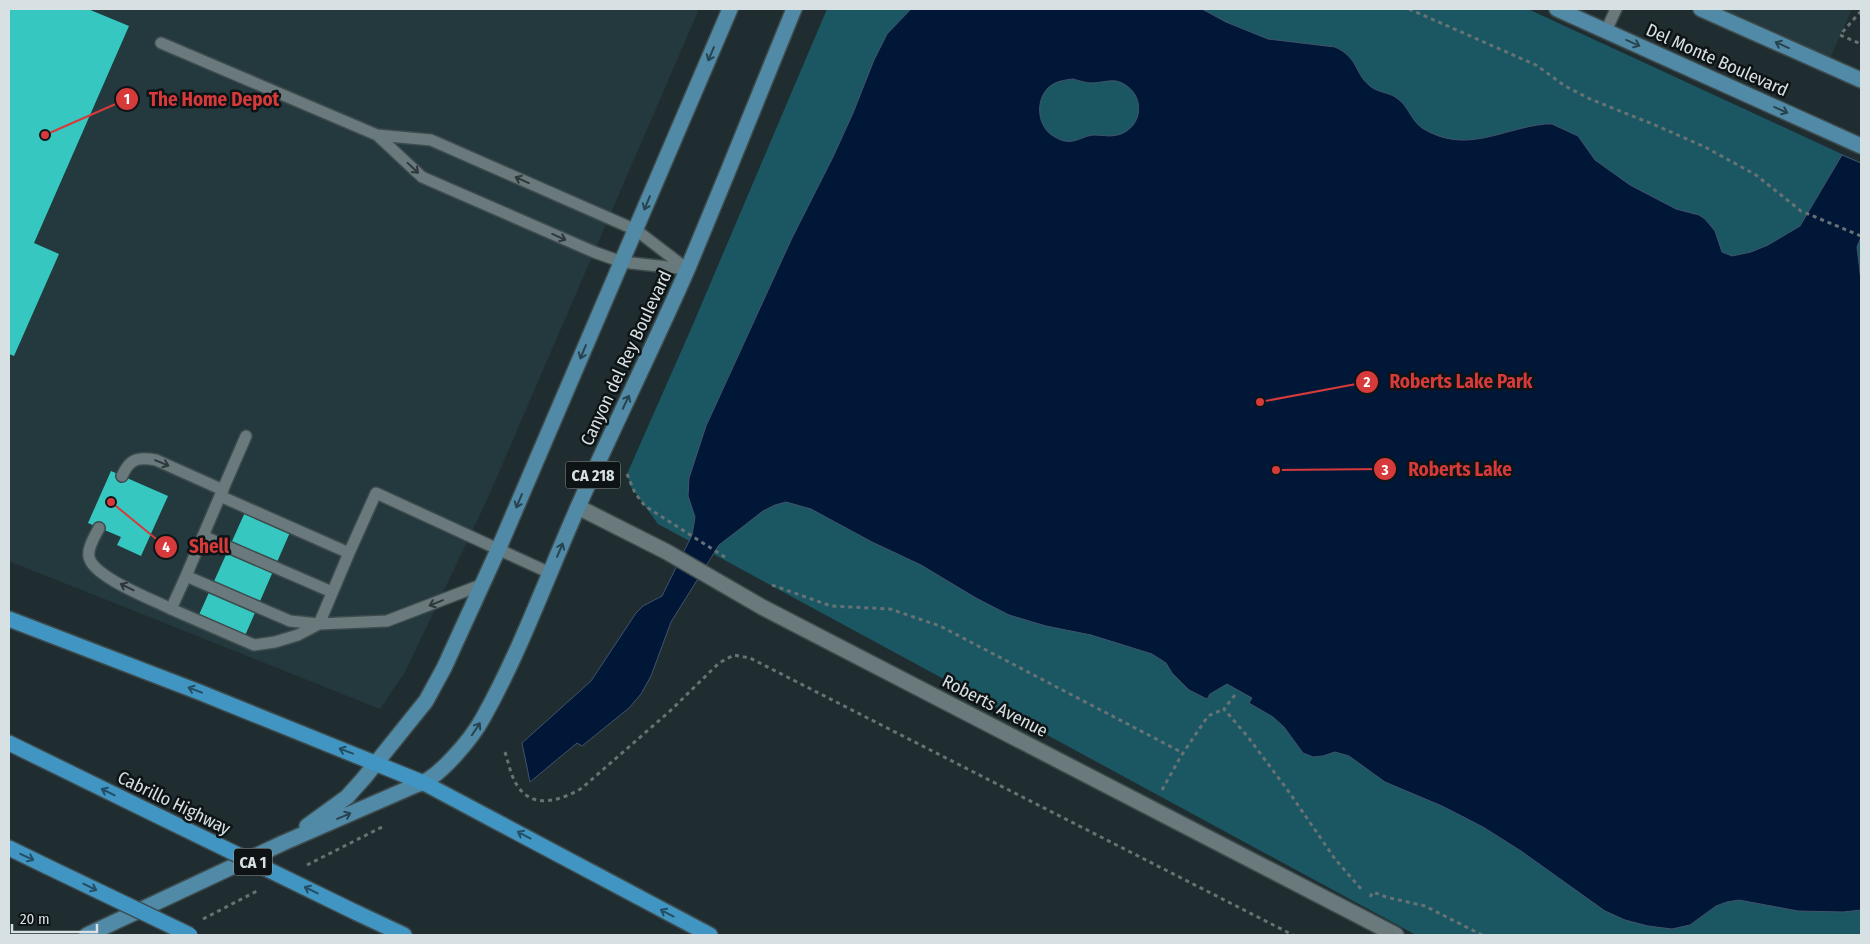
<svg xmlns="http://www.w3.org/2000/svg" width="1870" height="944" viewBox="0 0 1870 944" font-family="'Fira Sans Condensed',sans-serif">
<rect width="100%" height="100%" fill="#202d30"/>
<path fill="#24393e" d="M9,9H699L486,502L405,672L380,709L9,561Z
M1701,9H1852L1827,65Z"/>
<path fill="#1b5762" d="M827,9H1528L1861,163V935H1416L658,524L631,487L627,474L691,329Z"/>
<path fill="#011738" stroke="#41536b" fill-rule="evenodd" d="M911,9H1202L1226,22L1268,39L1335,47C1359,58 1354,73 1370,86C1378,93 1390,92 1398,99C1408,106 1411,120 1422,128C1466,155 1500,129 1545,124H1552L1578,136L1595,160L1630,185L1676,209L1699,215L1705,219L1715,231L1722,252L1732,256L1751,252L1768,245L1800,226L1842,155L1861,163V237L1857,247L1861,281V910L1843,912L1798,911L1739,900L1727,902L1716,906L1690,925L1672,929L1648,926L1625,920L1605,911L1521,851L1483,827L1442,806L1385,782L1349,756L1335,752L1323,756L1313,757L1303,753L1284,727L1273,717L1249,703L1252,698L1227,684L1210,694L1207,699L1189,690L1172,673L1166,663L1152,654L1091,635L1046,626L1009,615L976,598L921,565L872,542L811,509L786,502L775,505L763,511L719,545L671,622L651,676L641,694L629,708L582,746L577,743L530,782L522,743L591,681L636,613L643,606L662,596L692,535L695,517L688,496L689,478L706,426L792,238L833,157L853,113L874,60L887,34ZM1073,79C1080,81 1086,83 1092,83C1102,83 1113,78 1122,83C1149,96 1142,135 1110,136C1105,136 1100,135 1095,135C1081,135 1073,148 1055,137C1037,128 1035,101 1048,88C1055,81 1065,80 1073,79Z"/>
<path fill="#36c8c0" d="M9,9H88L129,26L34,243L59,254L14,356L9,354Z
M111,471L168,496L141,556L117,545L121,537L88,523Z
M246,510L291,530L244,638L198,617Z"/>
<g fill="none" stroke-linecap="round" stroke-linejoin="round">
<defs>
<path id="service" d="M1606,31L1616,9
M161,43L377,135L431,140L636,230L687,269
M377,135L422,177L594,252L622,262L686,269
M122,476C130,458 138,457 156,460L223,490
M220,496L246,436
M99,528C95,536 87,548 89,557C93,577 152,599 171,609
M203,536L332,592
M186,576L171,609L254,645L275,642L298,635L319,624L349,553
M481,585L387,621L319,624L290,621L186,576L220,496L349,553L376,493L550,573"/>
<path id="minor" d="M578,507L667,552L762,607L1396,935"/>
<path id="primary" d="M1557,9L1861,146
M1701,9L1861,80
M307,826L347,797L364,778L426,701L444,668L498,550L730,9
M87,935L283,843L416,785C438,780 472,738 483,718C520,652 547,577 578,507C613,427 653,348 688,268C724,182 759,95 794,9"/>
<path id="motorway" d="M9,619L199,692L424,783L710,935
M9,743L152,813
M9,848L46,866
M355,912L404,935"/>
</defs>
<use href="#service" stroke="#3e4b4d" stroke-width="14"/>
<use href="#minor" stroke="#3e4b4d" stroke-width="18"/>
<use href="#primary" stroke="#3e4b4d" stroke-width="18"/>
<use href="#motorway" stroke="#3e4b4d" stroke-width="18"/>
<path stroke="#667274" stroke-width="3" stroke-dasharray="4 4" stroke-linecap="butt" d="M1409,9L1536,65L1565,86L1590,99L1655,125L1705,147L1756,175L1801,211L1861,236
M1861,11L1840,35L1861,44
M627,474L635,493L645,506L728,559
M772,585L831,606L890,609L940,626L1183,753
M1235,695L1224,709L1248,737L1289,792L1335,859L1362,890
M505,752C509,764 511,778 519,788C535,810 564,799 582,788L670,711L719,663L734,655L750,658L1293,935
M1162,790L1181,756L1208,716L1224,709
M307,865L384,826
M1370,897L1373,892L1386,897L1425,906L1482,935
M203,919L259,890"/>
<use href="#service" stroke="#69797c" stroke-width="11"/>
<use href="#minor" stroke="#69797c" stroke-width="15"/>
<use href="#primary" stroke="#508aa6" stroke-width="15"/>
<use href="#motorway" stroke="#4095c2" stroke-width="15"/>
<defs>
<path id="motorway-bridge" d="M152,813L355,912
M46,866L190,935"/>
</defs>
<use href="#motorway-bridge" stroke="#3e4b4d" stroke-width="18" stroke-linecap="butt"/>
<use href="#motorway-bridge" stroke="#4095c2" stroke-width="15"/>
</g>
<defs><path id="oneway-shaft" d="M-6 0H5M1.5-3L5.5 0L1.5 3" fill="none" stroke-width="1.6" stroke-linecap="round" stroke-linejoin="round" transform="scale(1.25)"/></defs>
<g stroke="#284350">
<use href="#oneway-shaft" transform="translate(1633 43) rotate(24)"/>
<use href="#oneway-shaft" transform="translate(1782 45) rotate(-156)"/>
<use href="#oneway-shaft" transform="translate(711 54) rotate(113)"/>
<use href="#oneway-shaft" transform="translate(1781 110) rotate(24)"/>
<use href="#oneway-shaft" transform="translate(647 203) rotate(113)"/>
<use href="#oneway-shaft" transform="translate(583 352) rotate(113)"/>
<use href="#oneway-shaft" transform="translate(626 402) rotate(-65)"/>
<use href="#oneway-shaft" transform="translate(519 501) rotate(113)"/>
<use href="#oneway-shaft" transform="translate(560 550) rotate(-67)"/>
<use href="#oneway-shaft" transform="translate(476 729) rotate(-56)"/>
<use href="#oneway-shaft" transform="translate(344 816) rotate(-23)"/>
</g>
<g stroke="#2e373a">
<use href="#oneway-shaft" transform="translate(413 168) rotate(43)"/>
<use href="#oneway-shaft" transform="translate(522 180) rotate(-156)"/>
<use href="#oneway-shaft" transform="translate(559 237) rotate(24)"/>
<use href="#oneway-shaft" transform="translate(162 463) rotate(22)"/>
<use href="#oneway-shaft" transform="translate(127 587) rotate(-154)"/>
<use href="#oneway-shaft" transform="translate(436 603) rotate(158)"/>
</g>
<g stroke="#244e63">
<use href="#oneway-shaft" transform="translate(195 690) rotate(-159)"/>
<use href="#oneway-shaft" transform="translate(346 751) rotate(-159)"/>
<use href="#oneway-shaft" transform="translate(108 792) rotate(-154)"/>
<use href="#oneway-shaft" transform="translate(524 835) rotate(-152)"/>
<use href="#oneway-shaft" transform="translate(27 857) rotate(25)"/>
<use href="#oneway-shaft" transform="translate(90 887) rotate(26)"/>
<use href="#oneway-shaft" transform="translate(311 890) rotate(-154)"/>
<use href="#oneway-shaft" transform="translate(667 913) rotate(-152)"/>
</g>
<g text-anchor="middle" dominant-baseline="central" stroke-width="5" stroke-linejoin="round" paint-order="stroke">
<g fill="#0e1416" stroke="#9ba3a5" stroke-width="1">
<rect x="565.5" y="461.5" width="55" height="27" rx="4"/>
<rect x="234" y="848.5" width="38" height="27" rx="4"/>
</g>
<g font-size="16" font-weight="bold" fill="#d7e0e2">
<text x="593" y="475">CA 218</text>
<text x="253" y="862">CA 1</text>
</g>
<g font-size="18" fill="#d7e0e2" stroke="#0e1416">
<text transform="translate(1717 60) rotate(24)">Del Monte Boulevard</text>
<text transform="translate(626 358) rotate(-65)">Canyon del Rey Boulevard</text>
<text transform="translate(995 706) rotate(27)">Roberts Avenue</text>
<text transform="translate(174 803) rotate(26)">Cabrillo Highway</text>
</g>
</g>
<path fill="none" stroke="#d63a3b" stroke-width="2" d="M45 135L127 99M1260 402L1367 382M1276 470L1385 469M111 502L166 547"/>
<g fill="#d63a3b" stroke="#0e1416" stroke-width="2">
<circle cx="45" cy="135" r="5"/>
<circle cx="1260" cy="402" r="5"/>
<circle cx="1276" cy="470" r="5"/>
<circle cx="111" cy="502" r="5"/>
<circle cx="127" cy="99" r="12"/>
<circle cx="1367" cy="382" r="12"/>
<circle cx="1385" cy="469" r="12"/>
<circle cx="166" cy="547" r="12"/>
</g>
<g font-size="15" text-anchor="middle" font-weight="bold" fill="#fff">
<text x="127" y="104">1</text>
<text x="1367" y="387">2</text>
<text x="1385" y="475">3</text>
<text x="166" y="552">4</text>
</g>
<g font-size="19" text-anchor="middle" font-weight="bold" fill="#d63a3b" stroke="#0e1416" stroke-width="5" stroke-linejoin="round" paint-order="stroke">
<text x="214" y="106">The Home Depot</text>
<text x="1461" y="388">Roberts Lake Park</text>
<text x="1460" y="476">Roberts Lake</text>
<text x="209" y="553">Shell</text>
</g>
<rect width="1870" height="944" fill="none" stroke="#d7e0e2" stroke-width="20"/>
<path d="M12 924v8h85v-8" fill="none" stroke="#d7e0e2" stroke-width="2.5"/>
<text x="20" y="924" font-size="15" fill="#d7e0e2" stroke="#0e1416" stroke-width="4" paint-order="stroke">20 m</text>
</svg>
